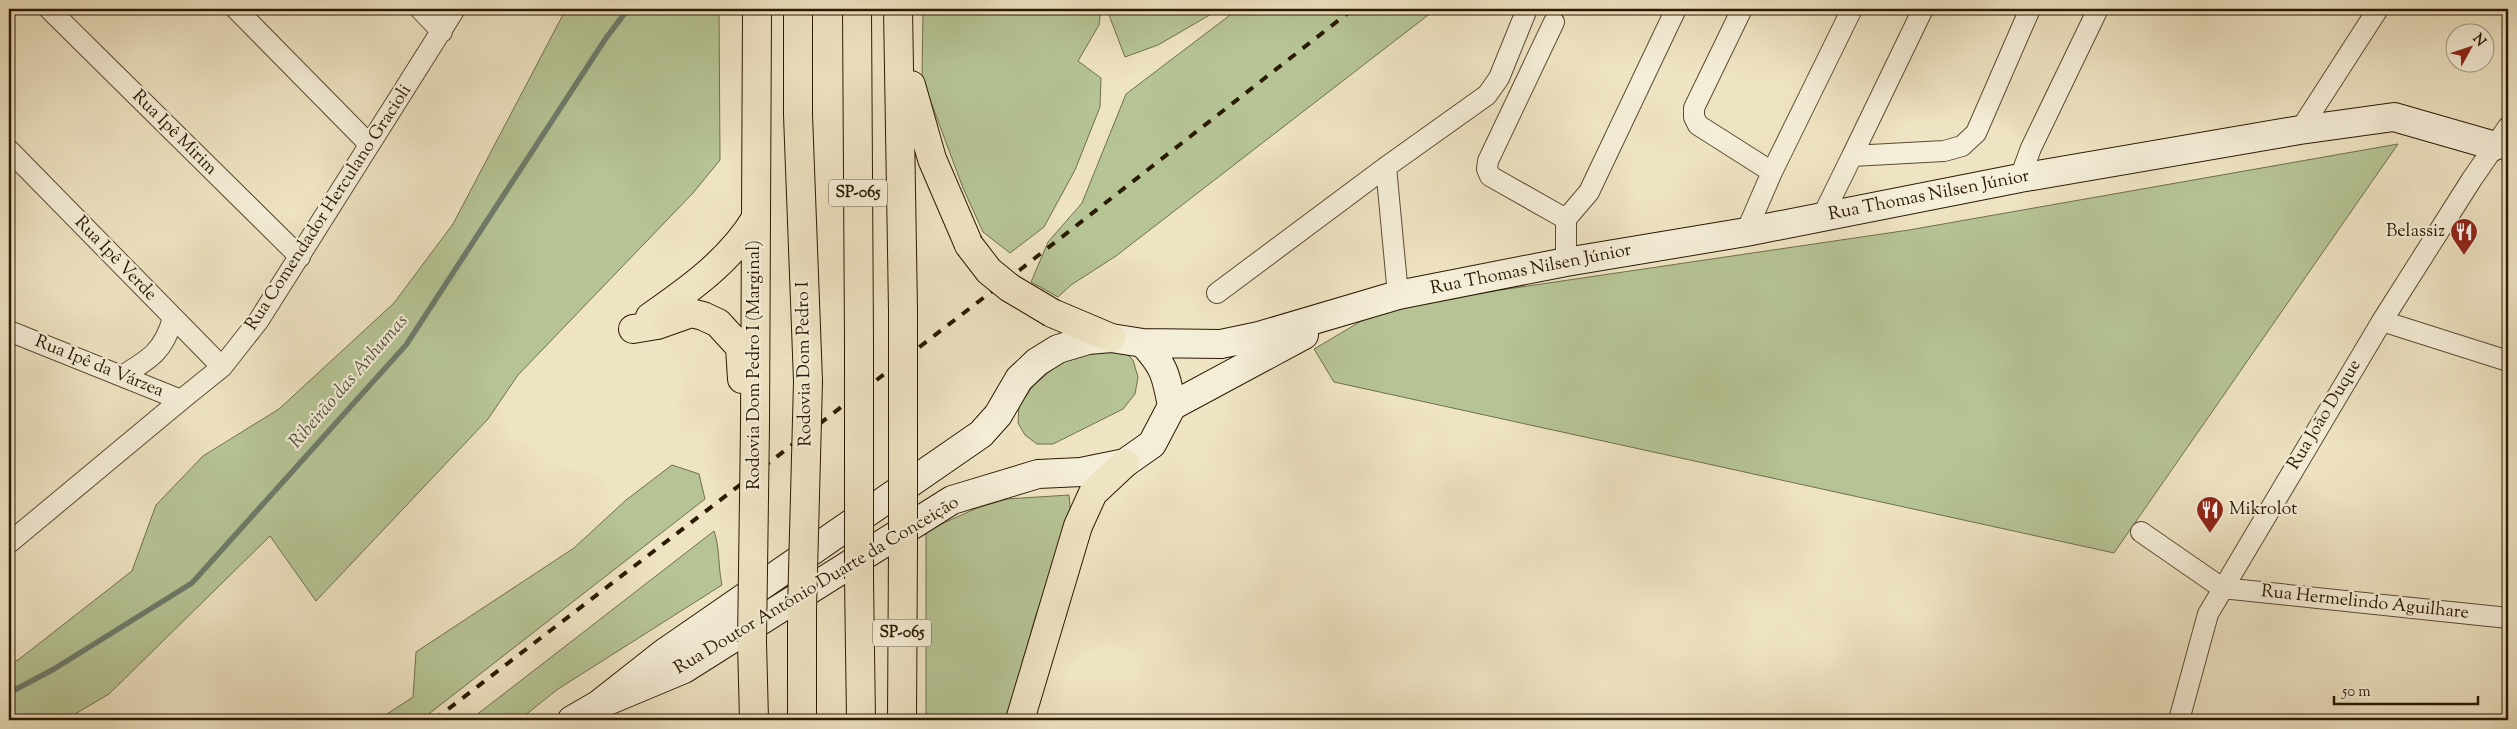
<svg xmlns="http://www.w3.org/2000/svg" width="2517" height="729" viewBox="0 0 2517 729" font-family="'Sorts Mill Goudy',serif">
<rect width="100%" height="100%" fill="#eee3c2"/>
<filter id="stains"><feTurbulence type="fractalNoise" baseFrequency=".004" numOctaves="4"/><feColorMatrix values="0 0 0 0 .2 0 0 0 0 .09 0 0 0 0 .02 0 0 0 .5 -.17"/></filter>
<radialGradient id="worn" r=".72"><stop offset=".6" stop-color="#630" stop-opacity="0"/><stop offset="1" stop-color="#630" stop-opacity=".3"/></radialGradient>
<path fill="#b6c495" stroke="#706f4c" d="M566,9H719L720,160L693,193L518,375L488,419L316,601L270,536L109,694L65,720H9V663L18,660L132,571L156,505L203,456L279,409L394,303L453,224Z
M923,9H1101L1099,25L1078,61L1101,78L1100,107L1075,170L1044,227L1010,253L983,232L963,188L922,78Z
M1110,9H1220L1158,45L1125,57L1109,15Z
M1238,9H1436L1116,256L1071,285L1058,297L1031,282L1048,242L1082,203L1126,94Z
M2398,144L2114,553L1334,382L1314,349L1385,307L1909,230Z
M1120,347L1133,360L1138,377L1135,394L1123,409L1053,444H1037L1025,435L1018,423L1019,406L1033,386L1063,360Z
M672,465L699,474L705,499L421,720H378L413,697L416,652L574,548L626,500Z
M1069,495L1071,517L1035,618L1006,720H926V531L977,508L1007,499Z
M714,531C720,548 718,567 722,585L558,689L519,720H470Z"/>
<g fill="none" stroke-linecap="round" stroke-linejoin="round">
<path stroke="#6d7c6b" stroke-width="5.5" d="M9,693L54,669L192,583L406,345L606,38L628,9"/>
<defs>
<path id="street" d="M49,9L300,257
M236,9L369,144
M420,9L442,32
M1742,9L1694,108V117L1698,125L1772,172
M1923,9L1852,156L1944,151L1962,146L1976,133L2030,9
M1554,22L1488,161L1487,169L1490,176L1566,219
M2300,130L2378,9
M9,150L222,367
M1386,167L1398,295
M2020,178L2031,148L2098,9
M1822,217L1852,156
M1746,232L1772,172L1852,9
M1566,262V219L1589,192L1676,9
M1217,293L1386,167L1487,95L1499,78L1527,9
M2382,321L2508,361
M9,331L181,400L222,367L259,320L455,9
M122,376C150,359 164,351 173,318
M2141,532L2222,588L2508,618
M9,543L181,400
M2179,720L2208,614L2382,321L2472,179L2508,127"/>
<path id="secondary" d="M1143,343C1165,367 1166,375 1172,406
M598,705L664,653L981,434L998,415L1019,379L1037,362L1058,349L1088,340L1111,338L1143,343L1221,344L1259,336L1398,295L1566,262L1746,232L2020,178L2300,130L2394,117L2495,146
M572,720L598,705L684,669L952,500L1038,474L1081,472L1125,463L1152,444L1172,406L1304,335"/>
<path id="highway" d="M798,9V115L808,381
M857,9L859,342
M898,9L903,310
M911,85L932,159L969,245
M1052,313L1111,338
M650,317C690,289 731,260 756,218
M633,329L657,325L691,313L703,316L718,323L740,347L742,379
M755,426L757,9
M859,579L861,720
M752,642L754,720
M802,720V610
M902,720L903,546
M1020,720L1078,526L1093,493L1125,463"/>
</defs>
<use href="#street" stroke="#5c4c32" stroke-width="22"/>
<use href="#secondary" stroke="#2b1a02" stroke-width="30"/>
<use href="#highway" stroke="#2b1a02" stroke-width="30"/>
<use href="#street" stroke="#f4edd7" stroke-width="20"/>
<use href="#secondary" stroke="#f4edd7" stroke-width="28"/>
<use href="#highway" stroke="#eee3c2" stroke-width="28"/>
<path stroke="#2b1a02" stroke-width="4" stroke-dasharray="9 9" stroke-linecap="butt" d="M434,720L1021,269L1353,9"/>
<defs>
<path id="highway-bridge" d="M969,245L989,271L1010,288L1052,313
M903,546V310
M859,579V342
M802,610L808,381
M752,642L755,426"/>
</defs>
<use href="#highway-bridge" stroke="#2b1a02" stroke-width="30" stroke-linecap="butt"/>
<use href="#highway-bridge" stroke="#eee3c2" stroke-width="28"/>
</g>
<defs>
<symbol id="restaurant-pin" viewBox="-11 -11 22 30"><path d="M0 17L-7.5 6A9.5 9.5 0 1 1 7.5 6Z" fill="#8f2418" stroke="#f4edd7"/><path d="M-5-6h1v4h1v-4h1v4h1v-4h1v5L-1.5 .5V6h-2V.5L-5-1ZM5-6V6H3V1.5H1.5Q1.5-4 5-6Z" fill="#fff"/></symbol>
</defs>
<g fill-rule="evenodd">
<use href="#restaurant-pin" x="2448" y="216" width="32" height="43"/>
<use href="#restaurant-pin" x="2194" y="494" width="32" height="43"/>
</g>
<g text-anchor="middle" dominant-baseline="central" stroke-width="4.5" stroke-linejoin="round" paint-order="stroke">
<g fill="#f4edd7" stroke="#675942" stroke-width="1">
<rect x="829" y="179.5" width="58" height="27" rx="4"/>
<rect x="873" y="619.5" width="58" height="27" rx="4"/>
</g>
<g font-size="16" font-weight="bold" fill="#2b1a02">
<text x="858" y="193">SP-065</text>
<text x="902" y="633">SP-065</text>
</g>
<g font-size="18" fill="#2b1a02" stroke="#f4edd7">
<text transform="translate(174 133) rotate(45)">Rua Ipê Mirim</text>
<text transform="translate(1929 196) rotate(-11)">Rua Thomas Nilsen Júnior</text>
<text transform="translate(329 208) rotate(-57)">Rua Comendador Herculano Gracioli</text>
<text transform="translate(115 259) rotate(46)">Rua Ipê Verde</text>
<text transform="translate(1531 270) rotate(-11)">Rua Thomas Nilsen Júnior</text>
<text transform="translate(805 364) rotate(-91)">Rodovia Dom Pedro I</text>
<text transform="translate(755 365) rotate(-90)">Rodovia Dom Pedro I (Marginal)</text>
<text transform="translate(99 367) rotate(22)">Rua Ipê da Várzea</text>
<text transform="translate(2325 415) rotate(-59)">Rua João Duque</text>
<text transform="translate(817 586) rotate(-31)">Rua Doutor Antônio Duarte da Conceição</text>
<text transform="translate(2365 603) rotate(6)">Rua Hermelindo Aguilhare</text>
</g>
<g font-size="18" fill="#2b1a02" stroke="#f4edd7" text-anchor="end">
<text x="2445" y="232">Belassiz</text>
<text x="2229" y="510" text-anchor="start">Mikrolot</text>
</g>
<g font-size="19" font-style="italic" fill="#52533f" stroke="#f4edd7">
<text transform="translate(349 382) rotate(-49)">Ribeirão das Anhumas</text>
</g>
</g>
<rect width="2517" height="729" fill="none" stroke="#eee3c2" stroke-width="30"/>
<rect x="10" y="10" width="2497" height="709" fill="none" stroke="#2b1a02" stroke-width="2.5"/>
<rect x="15" y="15" width="2487" height="699" fill="none" stroke="#2b1a02"/>
<g transform="translate(2470 48) rotate(50)"><circle r="24" fill="#f4edd7" stroke="#a49982"/>
<path d="M0-4L9 19L0 12L-9 19Z" fill="#8f2418"/>
<text y="-8" font-size="14" font-weight="bold" text-anchor="middle" fill="#2b1a02">N</text>
</g>
<path d="M2334 696v8h144v-8" fill="none" stroke="#2b1a02" stroke-width="2.5"/>
<text x="2342" y="696" font-size="15" fill="#2b1a02" stroke="#f4edd7" stroke-width="4" paint-order="stroke">50 m</text>
<rect width="100%" height="100%" filter="url(#stains)"/>
<rect width="100%" height="100%" fill="url(#worn)"/>
</svg>
